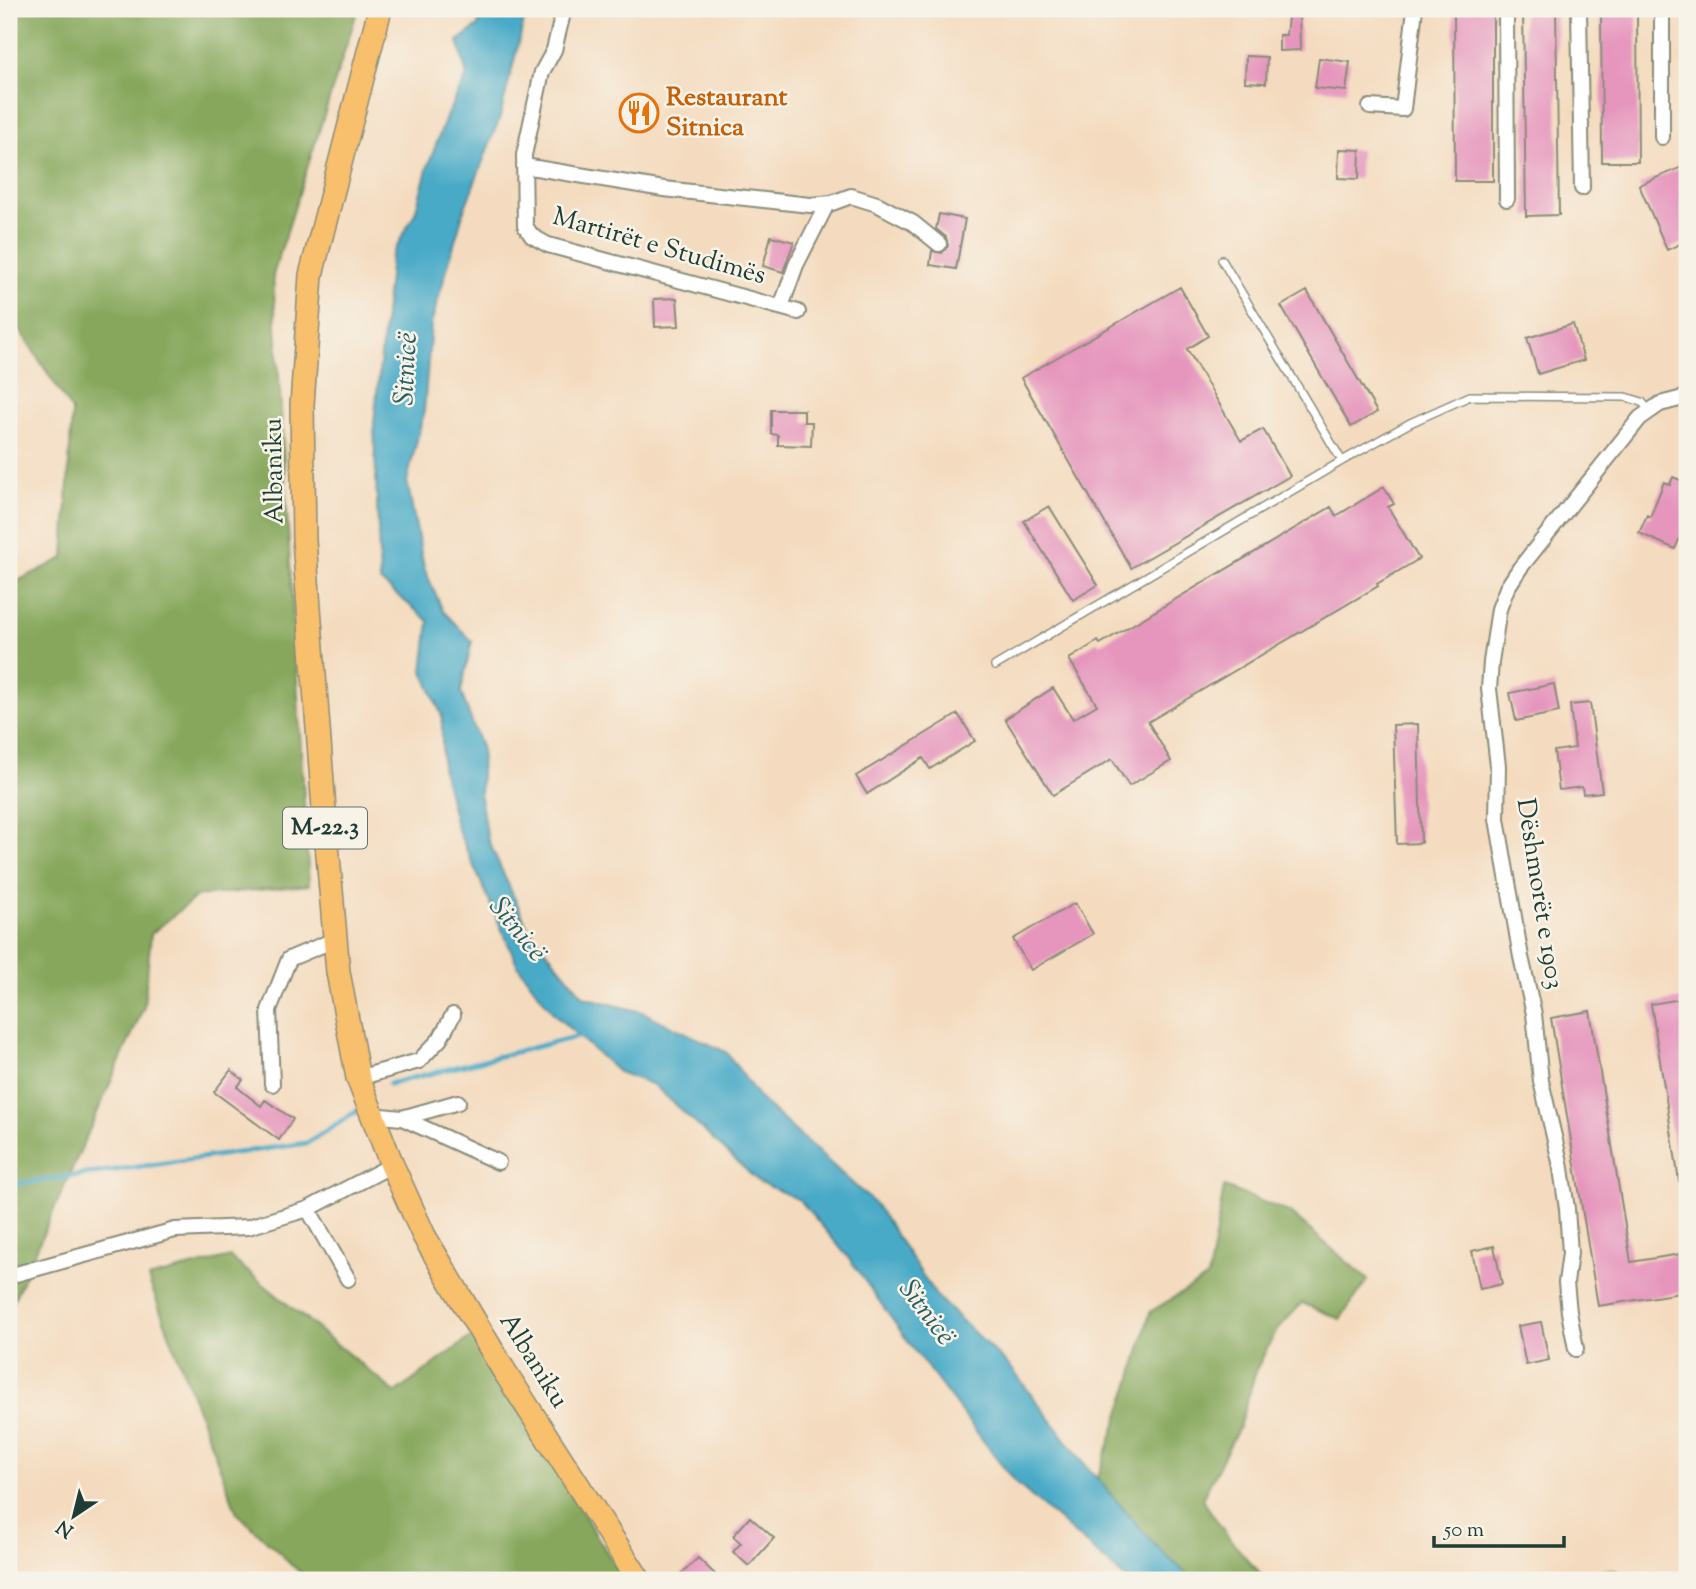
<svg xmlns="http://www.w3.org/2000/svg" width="1696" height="1589" viewBox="0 0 1696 1589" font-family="'Sorts Mill Goudy',serif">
<rect width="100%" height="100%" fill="#f7f3e8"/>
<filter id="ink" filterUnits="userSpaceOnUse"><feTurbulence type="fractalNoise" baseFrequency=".0143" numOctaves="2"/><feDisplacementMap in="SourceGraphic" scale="14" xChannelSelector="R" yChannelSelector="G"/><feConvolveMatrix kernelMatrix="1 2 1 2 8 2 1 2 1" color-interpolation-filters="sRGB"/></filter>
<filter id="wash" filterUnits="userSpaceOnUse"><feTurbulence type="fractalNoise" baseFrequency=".00686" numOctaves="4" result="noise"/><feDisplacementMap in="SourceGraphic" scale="28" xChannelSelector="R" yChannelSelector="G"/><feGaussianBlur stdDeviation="1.57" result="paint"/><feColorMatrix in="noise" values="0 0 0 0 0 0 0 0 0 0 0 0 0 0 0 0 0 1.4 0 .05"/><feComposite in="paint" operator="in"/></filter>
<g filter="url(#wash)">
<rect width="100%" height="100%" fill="#f4dbbf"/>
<path fill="#86a75c" stroke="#527248" stroke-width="2" d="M9,9H358L273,275L309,885L197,896L151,934L144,1007L9,1311V585L64,558L72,411L9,313Z
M1224,1187L1289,1212L1368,1280L1340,1319L1302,1303L1276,1331L1257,1368L1239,1427L1202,1499L1228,1537L1265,1580H1193L1156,1546L1097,1479L1132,1378L1150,1312L1208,1277Z
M230,1257L396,1393L473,1335L624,1580H308L237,1513L148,1278Z
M1612,1569L1638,1580H1512L1516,1574L1562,1579Z"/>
<path fill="#49aac8" stroke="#34747e" stroke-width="2" d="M476,9H527L500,117L464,210L431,324L424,411L407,481L424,568L443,611L472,641L461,692L482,750L480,798L488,840L528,928L584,997L642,1012L726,1052L761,1100L875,1204L937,1297L1011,1368L1087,1467L1156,1546L1193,1580H1127L1014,1481L911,1346L848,1257L800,1200L759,1182L654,1085L618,1072L554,1014L518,966L456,826L442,767V716L423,671L429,621L380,581L374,423L391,257L415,213L428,166L447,115L467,76L458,41L479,25Z"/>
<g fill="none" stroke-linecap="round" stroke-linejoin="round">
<path stroke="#49aac8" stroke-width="5" d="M389,1084L583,1035
M9,1185L307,1143L362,1108"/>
</g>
<g id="blocks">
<path fill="#e696bd" d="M1289,9H1299L1300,50L1279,51V35H1286Z
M1454,9H1493V181H1455Z
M1523,9H1556L1559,215L1526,216Z
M1601,9H1637L1638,162H1602Z
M1246,56L1267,57L1266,83L1245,82Z
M1319,58L1350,62L1346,91L1315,88Z
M637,101L650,104L645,125L632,122Z
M1339,149L1360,150L1359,179L1338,178Z
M1687,165V241L1667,250L1639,185Z
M939,214L965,219L956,269L930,265L932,251L942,253L948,246L946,237L936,229Z
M771,236L794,242L783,272L763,266Z
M1180,287L1208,336L1187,349L1241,441L1263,429L1290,476L1131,568L1021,378Z
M1307,291L1377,412L1351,427L1281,306Z
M677,298L679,326L655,327L654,299Z
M1573,324L1584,360L1538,374L1527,338Z
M771,410H804V422H812L811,446L778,445V435L771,434Z
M1673,477L1687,483V521L1675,549L1639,533L1647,515L1650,517L1664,482L1670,485Z
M1384,487L1394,504L1388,507L1419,559L1377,584L1378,586L1148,722L1171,761L1129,786L1112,759L1053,795L1005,719L1053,688L1073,719L1097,705L1069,659L1098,641L1100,644L1331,507L1336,516Z
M1049,506L1098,585L1073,600L1024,521Z
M1554,684L1559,712L1516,721L1510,693Z
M1590,703L1602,792L1583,794L1582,787L1559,790L1554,751L1575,748L1570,705Z
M958,714L975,741L930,769L923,758L867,794L856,776Z
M1418,724L1421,843L1397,844L1393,725Z
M1075,903L1093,934L1031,970L1013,939Z
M1687,998V1180L1679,1181L1651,1004Z
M1590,1011L1631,1262L1687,1253V1292L1598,1306L1551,1018Z
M231,1070L243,1080L237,1087L261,1106L265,1100L293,1119L279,1140L214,1092Z
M1494,1246L1502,1284L1480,1289L1472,1251Z
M1541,1322L1549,1360L1526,1365L1518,1326Z
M750,1517L774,1538L749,1566L733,1552L741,1543L733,1536Z
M698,1558L721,1580H675Z"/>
</g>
</g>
<g filter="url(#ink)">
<use href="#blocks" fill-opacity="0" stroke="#8a8c7a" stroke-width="2"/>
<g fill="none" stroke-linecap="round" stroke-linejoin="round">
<defs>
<path id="lane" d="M1222,260L1342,461
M995,666L1342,461L1410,423L1470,396L1626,397L1642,402L1649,410"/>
<path id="street" d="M564,9L554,50L542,72L524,155L525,226L532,236L548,245L798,312
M1506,9L1507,199
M1579,9L1582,188
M1370,107L1403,109L1415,9
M1662,137V9
M524,166L664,189L810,205L832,203L851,196L877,204L913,223L939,244
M781,307L796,265L827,204
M358,1078L419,1061L440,1039L453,1015
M272,1084L269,1010L289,959L334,940
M371,1115L402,1118L498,1162
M402,1118L458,1102
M9,1276L175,1230L248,1227L308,1209
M348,1279L308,1209L392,1165
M1576,1349L1569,1312L1566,1283L1570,1253L1567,1209L1560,1162L1541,1081L1534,1014L1521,957L1497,819L1498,766L1489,689L1491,662L1499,609L1507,588L1520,568L1640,418L1660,404L1687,397"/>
<path id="primary" d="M380,9L311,275L302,405L304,540L324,809L338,972L358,1078L392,1165L424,1236L503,1369L639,1580"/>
</defs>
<use href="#lane" stroke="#8a8c7a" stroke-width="10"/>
<use href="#street" stroke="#8a8c7a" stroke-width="18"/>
<use href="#primary" stroke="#8a8c7a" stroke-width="26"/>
<use href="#lane" stroke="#fff" stroke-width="7"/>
<use href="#street" stroke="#fff" stroke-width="14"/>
<use href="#primary" stroke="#f8bf6c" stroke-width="23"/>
</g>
</g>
<defs>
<symbol id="restaurant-ring" viewBox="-11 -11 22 22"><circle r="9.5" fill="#f7f3e8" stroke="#e8710a" stroke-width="1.5"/><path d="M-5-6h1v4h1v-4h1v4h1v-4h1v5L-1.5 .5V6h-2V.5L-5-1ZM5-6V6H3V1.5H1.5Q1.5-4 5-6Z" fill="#e8710a"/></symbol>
</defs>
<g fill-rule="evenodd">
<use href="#restaurant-ring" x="617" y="91" width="44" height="44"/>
</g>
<g text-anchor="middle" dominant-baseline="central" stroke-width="5" stroke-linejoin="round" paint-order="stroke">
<rect fill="#f7f3e8" stroke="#60746a" stroke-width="2" x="283" y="807.5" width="84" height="41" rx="5"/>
<g font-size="24" font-weight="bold" fill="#1f3d34">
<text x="325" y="828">M-22.3</text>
</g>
<g font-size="26" font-weight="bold" fill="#c56008" stroke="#f7f3e8" text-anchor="start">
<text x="666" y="98">Restaurant<tspan x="666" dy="30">Sitnica</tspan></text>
</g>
<g font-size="26" fill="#1f3d34" stroke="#f7f3e8">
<text transform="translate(659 247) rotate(16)">Martirët e Studimës</text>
<text transform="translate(275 471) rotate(-91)">Albaniku</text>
<text transform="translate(1539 894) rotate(81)">Dëshmorët e 1903</text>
<text transform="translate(533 1361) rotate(58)">Albaniku</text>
</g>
<g font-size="28" font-style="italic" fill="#2c5e60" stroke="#f7f3e8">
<text transform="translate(407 369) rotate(-87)">Sitnicë</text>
<text transform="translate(517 930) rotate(51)">Sitnicë</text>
<text transform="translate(926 1313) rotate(53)">Sitnicë</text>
</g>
</g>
<rect width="1696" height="1589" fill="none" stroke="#f7f3e8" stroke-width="35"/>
<g transform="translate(74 1516) rotate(215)" stroke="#f7f3e8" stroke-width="5" paint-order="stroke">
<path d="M0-5L12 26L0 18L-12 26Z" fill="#1f3d34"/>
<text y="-10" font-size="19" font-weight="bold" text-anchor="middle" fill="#1f3d34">N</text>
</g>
<path d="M1434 1536v10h130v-10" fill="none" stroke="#1f3d34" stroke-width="3.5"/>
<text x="1444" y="1536" font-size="21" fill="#1f3d34" stroke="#f7f3e8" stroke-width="5" paint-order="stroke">50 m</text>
</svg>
